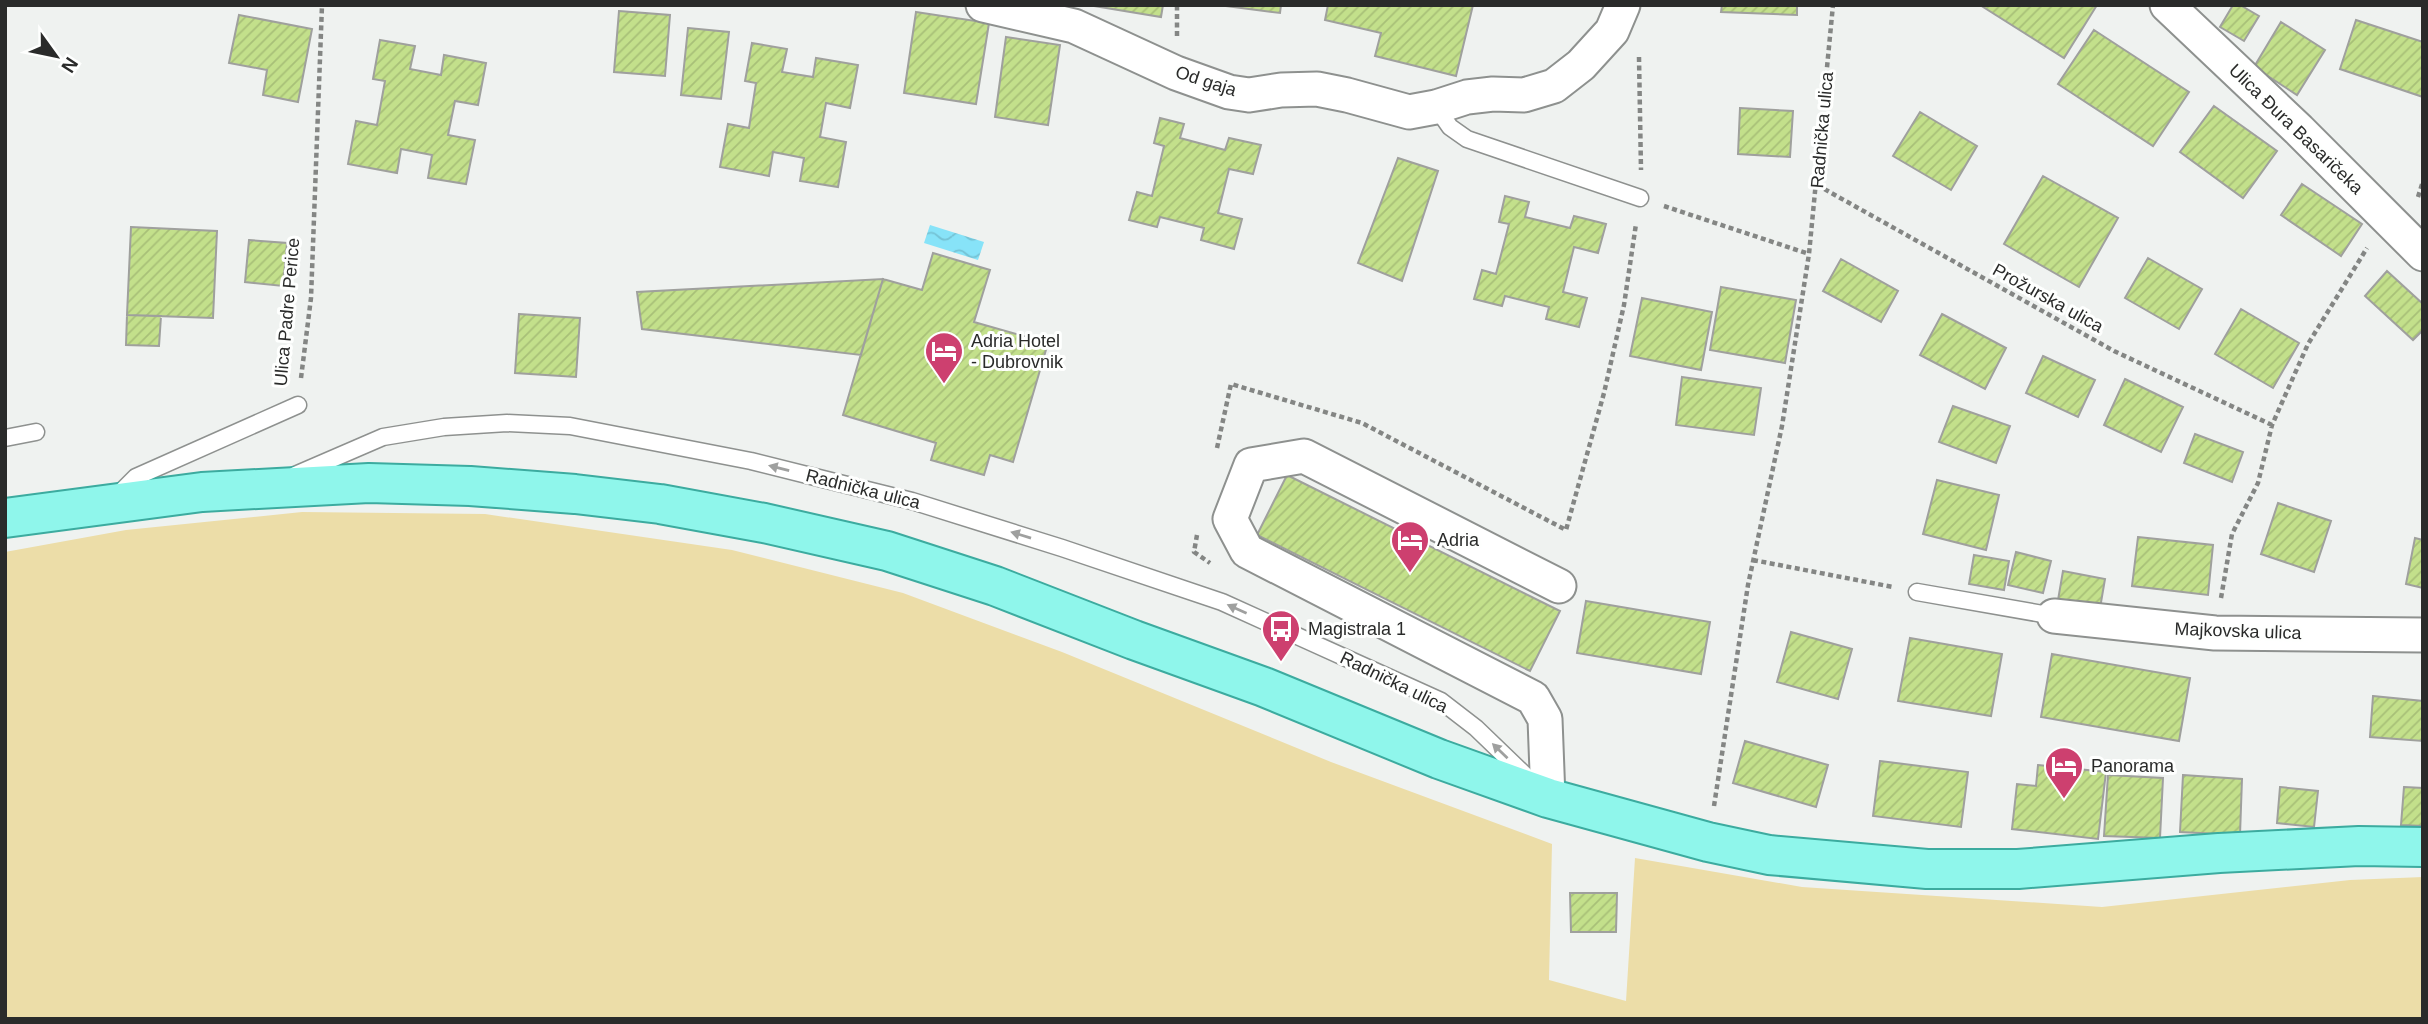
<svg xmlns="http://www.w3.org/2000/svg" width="2428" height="1024" viewBox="0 0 2428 1024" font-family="Helvetica,sans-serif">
<defs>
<pattern id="water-waves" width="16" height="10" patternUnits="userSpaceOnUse" patternTransform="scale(1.75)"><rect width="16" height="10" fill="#87e3f8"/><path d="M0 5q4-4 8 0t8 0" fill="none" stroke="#75c3d5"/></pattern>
<pattern id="building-hatch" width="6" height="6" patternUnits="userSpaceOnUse" patternTransform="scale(1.75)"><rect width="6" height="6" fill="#c3e08b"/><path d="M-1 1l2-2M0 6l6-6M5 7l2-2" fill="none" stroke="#a8c078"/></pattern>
</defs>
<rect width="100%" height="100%" fill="#eff2f0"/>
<path fill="#ecdda8" d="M302,512L485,514L732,550L903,593L1062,652L1331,762L1552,844L1549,980L1626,1001L1635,858L1802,887L2102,907L2350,880L2423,877V1019H5V552L126,530Z"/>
<path fill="url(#water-waves)" d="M930,225L984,242L978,260L924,243Z"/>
<path fill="url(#building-hatch)" stroke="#9fa09d" stroke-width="2" d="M1088,5H1163L1161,17Z
M1218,5H1281L1280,13Z
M1328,5H1473L1456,76L1375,56L1381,33L1325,20Z
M1722,5H1797V15L1721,12Z
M1980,5H2097L2064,58Z
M2233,5H2240L2259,16L2244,41L2220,27Z
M619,11L670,15L665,76L614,72Z
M916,12L989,23L976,104L904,93Z
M239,15L312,29L298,102L263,95L267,70L229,63Z
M2356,20L2423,42V97L2340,69Z
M2281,22L2325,50L2297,95L2254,67Z
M688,28L729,32L721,99L681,95Z
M2094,30L2189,92L2153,146L2058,84Z
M1006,37L1060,45L1048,125L995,117Z
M380,40L415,46L410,69L441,75L444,55L486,63L478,105L455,101L448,135L475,140L466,184L428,178L432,155L401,149L397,173L348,164L356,121L377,125L385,81L373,79Z
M752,43L787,49L782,72L813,77L816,58L858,65L850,108L826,103L820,137L846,142L838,187L800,181L804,158L773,152L769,176L720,167L728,124L749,128L756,83L745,81Z
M2214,106L2277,151L2243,198L2180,152Z
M1740,108L1793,111L1790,157L1738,154Z
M1920,112L1977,146L1951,190L1893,156Z
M1160,118L1184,124L1180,138L1225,150L1229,138L1261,145L1253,174L1229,169L1218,213L1242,219L1234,249L1201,240L1204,228L1160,217L1157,227L1129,220L1137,192L1152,196L1164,146L1154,143Z
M1398,158L1438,171L1402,281L1358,263Z
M2043,176L2118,218L2079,287L2004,244Z
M2302,184L2362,224L2341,256L2281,215Z
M1505,196L1529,202L1525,217L1570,228L1574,216L1606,224L1598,253L1574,247L1563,292L1587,298L1579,327L1546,319L1549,307L1505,296L1502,306L1474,299L1482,270L1496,274L1509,224L1499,222Z
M131,227L217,231L213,318L127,315Z
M249,240L287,243L283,286L245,282Z
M933,253L990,270L974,322L1048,343L1013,462L990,455L984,475L931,460L936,443L843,415L883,279L922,290Z
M2148,258L2202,289L2179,329L2125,298Z
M1841,259L1898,291L1881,322L1823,291Z
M2387,271L2423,304V330L2413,340L2365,296Z
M883,279L861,355L642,329L637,292Z
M1721,287L1796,300L1785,363L1710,350Z
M1642,298L1712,312L1701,370L1630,356Z
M2241,309L2299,343L2273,388L2215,354Z
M519,314L580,318L576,377L515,373Z
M1942,314L2006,348L1985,389L1920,355Z
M127,315L161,316L159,346L126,345Z
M2043,356L2095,380L2078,417L2026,393Z
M1682,377L1761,388L1754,435L1676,425Z
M2125,379L2183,407L2161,452L2104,425Z
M1953,406L2010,426L1996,463L1939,442Z
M2195,434L2243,452L2232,482L2184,463Z
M1287,475L1560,611L1530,671L1257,535Z
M1937,480L1999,495L1986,550L1923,534Z
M2278,503L2331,521L2314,572L2261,554Z
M2138,537L2213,545L2208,595L2132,586Z
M2415,538L2423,540V588L2406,584Z
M2016,552L2051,561L2043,593L2008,585Z
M1974,555L2009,561L2004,590L1969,584Z
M2063,571L2105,579L2099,614L2057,606Z
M1586,601L1710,622L1701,674L1577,653Z
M1791,632L1852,649L1838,699L1777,682Z
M1910,638L2002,654L1991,716L1898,701Z
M2052,654L2190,678L2179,741L2041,717Z
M2373,696L2423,701V741L2370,737Z
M1745,741L1828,765L1816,807L1733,783Z
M1880,761L1968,772L1961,827L1873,816Z
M2038,765L2106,772L2098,839L2012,829L2017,784L2036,786Z
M2108,775L2163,778L2160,838L2104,836Z
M2183,775L2242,779L2240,835L2180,832Z
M2280,787L2318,791L2314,827L2277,823Z
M2404,787L2423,788V826L2401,825Z
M1570,893H1617L1616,932H1571Z"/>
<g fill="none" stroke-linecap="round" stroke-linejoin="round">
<defs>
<path id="lane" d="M1436,107L1450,127L1467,139L1640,198
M5,438L36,432
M295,475L383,437L444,427L507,423L570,426L751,461L823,479L912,501L1062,548L1222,602L1441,701L1476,728L1529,779
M117,496L136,477L298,405
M1917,592L2054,616"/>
<path id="street" d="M983,5L1074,26L1176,73L1229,92L1249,95L1281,90L1317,89L1347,95L1409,112L1436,107L1467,97L1493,94L1524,95L1554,86L1581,65L1612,31L1623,5
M2167,5L2299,130L2423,254
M2054,616L2215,633L2423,635
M1548,798L1545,719L1533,698L1247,551L1230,519L1251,465L1304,456L1559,586"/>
<path id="primary" d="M5,518L202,492L369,483L470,486L575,494L660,504L764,523L887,551L995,586L1134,640L1264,687L1439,759L1548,798L1708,842L1769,855L1927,869H2018L2219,853L2359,846L2423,847"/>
</defs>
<use href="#lane" stroke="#8e918f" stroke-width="19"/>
<use href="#street" stroke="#8e918f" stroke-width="37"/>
<use href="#primary" stroke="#3cab9f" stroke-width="42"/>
<path stroke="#848684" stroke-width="4.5" stroke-dasharray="5 3.5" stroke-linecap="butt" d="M1177,36V5
M1639,57L1641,170
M1817,185L2114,351L2272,425
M2418,197L2423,181
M1664,206L1809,254
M301,378L311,298L322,5
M1217,448L1231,384L1362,423L1566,530L1604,393L1624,305L1636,224
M1197,535L1194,552L1210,563
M1753,560L1893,587
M2221,598L2232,534L2258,483L2272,425L2308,344L2367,248
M1714,806L1748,585L1782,426L1809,254L1833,5"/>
<use href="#lane" stroke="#fff" stroke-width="16"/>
<use href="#street" stroke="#fff" stroke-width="33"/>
<use href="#primary" stroke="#8ff6eb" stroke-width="38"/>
</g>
<defs><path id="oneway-solid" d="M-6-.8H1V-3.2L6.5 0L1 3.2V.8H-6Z" transform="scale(1.75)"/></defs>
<g fill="#9fa09f">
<use href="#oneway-solid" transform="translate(779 468) rotate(-166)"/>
<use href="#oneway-solid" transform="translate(1021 535) rotate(-163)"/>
<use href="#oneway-solid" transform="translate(1237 609) rotate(-156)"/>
<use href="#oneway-solid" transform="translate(1500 751) rotate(-136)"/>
</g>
<defs>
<symbol id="hotel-pin" viewBox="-11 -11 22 30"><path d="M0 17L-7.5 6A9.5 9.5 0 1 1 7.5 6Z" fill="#cd406f" stroke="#fefffe"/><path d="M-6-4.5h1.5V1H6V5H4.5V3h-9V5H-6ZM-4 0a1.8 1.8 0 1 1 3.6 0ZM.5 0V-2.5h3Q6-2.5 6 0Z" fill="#fff"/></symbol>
<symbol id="bus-pin" viewBox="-11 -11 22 30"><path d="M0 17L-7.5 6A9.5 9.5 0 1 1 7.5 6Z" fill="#cd406f" stroke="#fefffe"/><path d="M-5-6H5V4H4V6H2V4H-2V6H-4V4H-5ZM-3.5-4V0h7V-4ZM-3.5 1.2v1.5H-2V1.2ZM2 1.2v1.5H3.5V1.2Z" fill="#fff"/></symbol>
</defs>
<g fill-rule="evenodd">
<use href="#hotel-pin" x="922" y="329" width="44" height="60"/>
<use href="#hotel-pin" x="1388" y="518" width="44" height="60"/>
<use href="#bus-pin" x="1259" y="607" width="44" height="60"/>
<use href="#hotel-pin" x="2042" y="744" width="44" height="60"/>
</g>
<g text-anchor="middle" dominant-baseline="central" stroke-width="6" stroke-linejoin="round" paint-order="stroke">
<g font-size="18" fill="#2a2b2a" stroke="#fefffe">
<text transform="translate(1206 81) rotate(18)">Od gaja</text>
<text transform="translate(2296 129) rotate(44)">Ulica Đura Basaričeka</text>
<text transform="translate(1822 130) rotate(-85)">Radnička ulica</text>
<text transform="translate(2048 298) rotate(29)">Prožurska ulica</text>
<text transform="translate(287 312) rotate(-85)">Ulica Padre Perice</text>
<text transform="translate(863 489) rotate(14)">Radnička ulica</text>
<text transform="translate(2238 631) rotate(2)">Majkovska ulica</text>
<text transform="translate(1394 682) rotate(26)">Radnička ulica</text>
</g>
<g font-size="18" fill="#2a2b2a" stroke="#fefffe" text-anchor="start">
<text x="971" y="341">Adria Hotel<tspan x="971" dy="21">- Dubrovnik</tspan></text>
<text x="1437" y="540">Adria</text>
<text x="1308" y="629">Magistrala 1</text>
<text x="2091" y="766">Panorama</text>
</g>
</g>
<rect width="2428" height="1024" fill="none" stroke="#2a2b2a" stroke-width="14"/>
<g transform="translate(56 56) rotate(123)" stroke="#fefffe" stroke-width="5" paint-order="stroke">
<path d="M0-5L12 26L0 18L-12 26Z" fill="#2a2b2a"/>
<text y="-10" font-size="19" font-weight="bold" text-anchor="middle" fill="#2a2b2a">N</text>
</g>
</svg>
